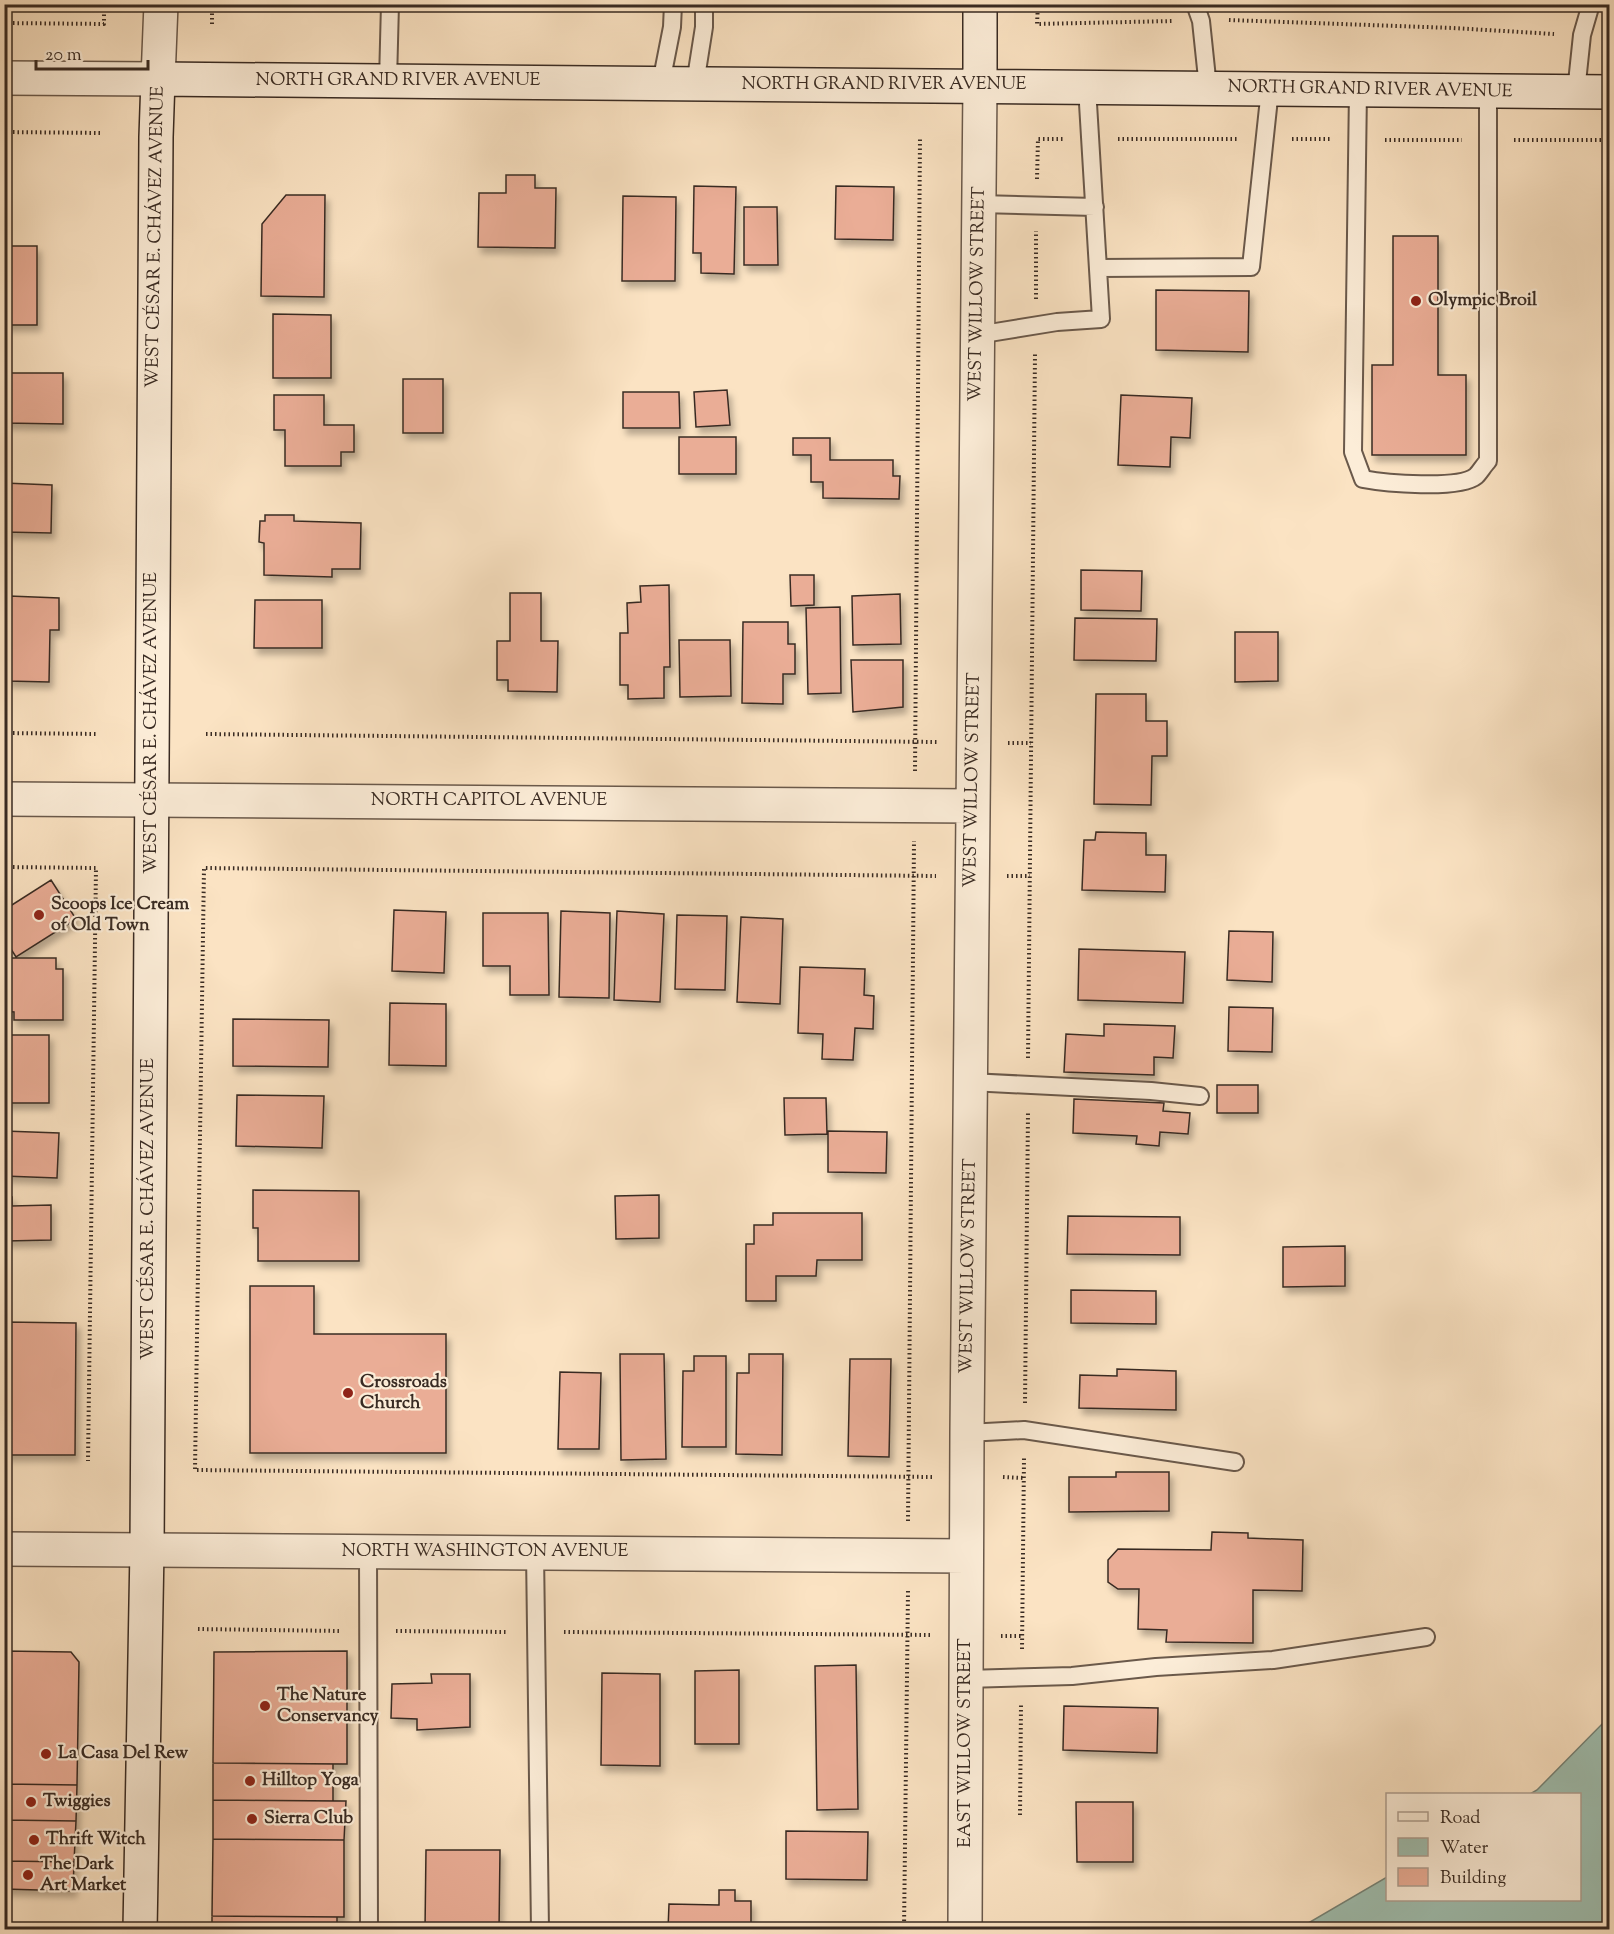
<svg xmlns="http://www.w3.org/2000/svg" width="1614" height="1934" viewBox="0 0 1614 1934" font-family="'Sorts Mill Goudy',serif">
<defs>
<filter id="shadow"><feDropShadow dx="3.5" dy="6" stdDeviation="3" flood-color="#0004"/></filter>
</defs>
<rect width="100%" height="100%" fill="#fbe3c3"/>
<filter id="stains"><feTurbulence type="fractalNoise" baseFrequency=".00333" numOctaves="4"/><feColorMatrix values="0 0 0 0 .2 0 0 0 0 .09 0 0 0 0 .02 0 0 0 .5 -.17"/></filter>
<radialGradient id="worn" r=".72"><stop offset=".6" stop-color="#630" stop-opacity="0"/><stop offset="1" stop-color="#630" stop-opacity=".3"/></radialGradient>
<path fill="#9fbeaf" stroke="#768377" stroke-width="1.5" d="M1609,1717V1929H1298L1387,1877L1388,1900H1580V1794H1530L1537,1790Z"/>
<path fill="#eaad96" stroke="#392b23" stroke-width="1.5" filter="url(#shadow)" d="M506,175H535V188H556L555,248L478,247L479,193H506Z
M694,186L736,187L734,274L701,273V253H693Z
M836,186L894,187L893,240L835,239Z
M286,195H325L324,297L261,296L262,224Z
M623,196L676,197L675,281H622Z
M744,207H777L778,265H744Z
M1393,236H1438V375H1466V455H1372V365H1393Z
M4,246H37V325H4Z
M1156,290L1249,291L1248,352L1156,350Z
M273,314L331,315V378H273Z
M4,373H63V424L4,423Z
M403,379H443V433H403Z
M727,390L730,425L696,427L694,392Z
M623,392H679L680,428H623Z
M274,395H324V425H354V452H341V466H285V430H274Z
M1121,395L1192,398L1190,438L1171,437L1170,467L1118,465Z
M679,437H736V474H679Z
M793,438H830V460H893V476H900L899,499L823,498V482H811V455H793Z
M4,483L52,485L51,533L4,532Z
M265,515H294V521L361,523L360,569H332V577L264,575V543L259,542L260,521H265Z
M1081,570L1142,571L1141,611L1081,610Z
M790,575H814V605L791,606Z
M669,585L670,667H664V698L628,699V685H620V633H628L627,603L641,602L640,586Z
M510,593H541V641H558L557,692L508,691V680H497V641H510Z
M900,594L901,644L853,645L852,596Z
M9,596L59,598V630H50L49,682L7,681Z
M255,600H322V648H254Z
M840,607L841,693L808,694L806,608Z
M1075,618L1157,619L1156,661L1074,660Z
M743,622H788V644H795V674H783V704L742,703Z
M1235,632H1278V681L1235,682Z
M679,640H730L731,696L680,697Z
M851,660H903V707L853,712Z
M1096,694H1146V721H1167V756H1152L1151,805L1094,804Z
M1096,832L1146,833V855H1166L1165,892L1082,890L1084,840H1095Z
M51,880L76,919L16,957L4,938V910Z
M394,910L446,912L444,973L392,971Z
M561,911L610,913L609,998L559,997Z
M617,911L664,914L660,1002L614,1000Z
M483,913H548L549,995H510V966H483Z
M677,915L727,916L725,990L675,989Z
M741,917L783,919L780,1004L737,1002Z
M1229,931L1273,932L1272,982L1227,980Z
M1079,949L1185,952L1183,1003L1078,1000Z
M4,958H56V969H63V1020H14V1012L4,1011Z
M800,967L865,969L864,995L874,996L873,1029L855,1028L853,1060L822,1059L823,1034L798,1033Z
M390,1003L446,1004V1066L389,1065Z
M1229,1007L1273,1008L1272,1052L1228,1051Z
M233,1019L329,1020L328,1067L233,1066Z
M1104,1024L1175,1026L1173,1058L1154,1057V1075L1064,1072L1066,1034L1104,1036Z
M4,1035H49V1103H4Z
M1217,1085H1258V1113H1217Z
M237,1095L324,1096L322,1148L236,1146Z
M784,1098H826L827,1134L785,1135Z
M1074,1099L1164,1103L1163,1111L1190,1113L1188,1134L1160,1132L1159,1146L1136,1144L1137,1136L1073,1133Z
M4,1131L59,1133L57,1178L4,1176Z
M828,1131L887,1132L886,1173L828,1172Z
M253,1190L359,1191V1261H258V1228H253Z
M659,1195V1238L616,1239L615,1196Z
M4,1197H12V1206L51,1205V1240L6,1241Z
M773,1213H862V1260H817L816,1276H776V1301H746V1244H754V1225H773Z
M1068,1216L1180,1217V1255L1067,1254Z
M1345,1246V1286L1283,1287V1247Z
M250,1286H314V1334H446V1453H250Z
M1071,1290L1156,1291V1324L1071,1323Z
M5,1322L76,1323L75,1455H4Z
M620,1354H664L666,1459L621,1460Z
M749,1354H783L782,1455L736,1454L737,1373H749Z
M694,1356H726V1447H682L683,1371H694Z
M850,1359H891L889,1457L848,1456Z
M1117,1369L1176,1371V1410L1079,1408L1080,1375L1117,1376Z
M560,1372L601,1373L599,1449H558Z
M1116,1472H1169V1511L1069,1512V1477H1116Z
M1212,1532L1248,1533V1538L1303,1540L1302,1591L1253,1590V1643L1166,1642L1167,1630L1138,1629L1139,1589H1118L1108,1582V1560L1118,1549L1211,1550Z
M4,1651L71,1652L79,1662L77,1785L4,1784Z
M347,1651V1764L213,1763L214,1652Z
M856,1665L858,1809L817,1810L815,1666Z
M739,1670V1744H695V1671Z
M602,1673L660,1674V1766L601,1765Z
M431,1674H470V1727L417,1730V1719L391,1718L392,1684L432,1683Z
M1064,1706L1158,1708L1157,1753L1063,1750Z
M213,1763L333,1764V1801L213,1800Z
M4,1784L77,1785L76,1821L4,1820Z
M213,1800L346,1801L344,1840L213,1839Z
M1076,1802H1133V1862H1077Z
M4,1820L76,1821L74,1862L4,1861Z
M786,1831L868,1832L867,1880L786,1879Z
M213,1839L344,1840V1917L212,1916Z
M426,1850H500L499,1930H425Z
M4,1861L74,1862L73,1891L4,1889Z
M719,1890H735V1901H751V1930H668L669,1904L719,1905Z
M212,1916L337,1917V1930H212Z"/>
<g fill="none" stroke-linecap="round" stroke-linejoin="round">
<defs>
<path id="lane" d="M1195,4L1201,21L1208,88
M388,81L390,4
M661,83L672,27L673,4
M695,84L704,27V4
M1358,90L1353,452L1363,479C1384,483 1459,490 1476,476C1480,472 1484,465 1488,461V91
M1576,92L1582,35L1591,4
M979,204L1095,207
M1099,268L1251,267L1270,89
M977,335L1057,322L1101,319L1087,87
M970,1082L1151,1091L1200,1096
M967,1433L1024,1430L1235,1462
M368,1550L369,1930
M535,1552L540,1930
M966,1679L1072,1676L1156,1667L1273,1660L1426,1637"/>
<path id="street" d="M4,78L158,79L161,4
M4,799L973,806
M4,1549L966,1556
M965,1930L967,1433L980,86"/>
<path id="secondary" d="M980,4V86
M140,1930L147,1549L156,137L158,79L1610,92"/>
</defs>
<use href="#lane" stroke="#6a594b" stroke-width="20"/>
<use href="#street" stroke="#6a594b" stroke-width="36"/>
<use href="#secondary" stroke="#392b23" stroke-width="36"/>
<path stroke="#392b23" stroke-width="4" stroke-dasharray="1.5 3" stroke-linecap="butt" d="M1038,4L1037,24L1173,21
M1229,20L1453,28L1554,34
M4,23L104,24V4
M212,24V4
M4,132L101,133
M1118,139H1237
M1292,139H1330
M1385,140H1462
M1514,140H1610
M1037,179L1038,139H1063
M1036,299V231
M4,733L97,734
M206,734L937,742
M1008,743H1031
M915,771L920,138
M4,867L96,868L88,1461
M1007,876H1030
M1028,1058L1035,354
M1025,1403L1028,1113
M932,1477L195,1470L204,868L936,876
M1003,1477L1024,1478
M908,1521L914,841
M198,1629L340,1631
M396,1631L508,1632
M564,1632L931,1635
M1001,1636H1022
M1022,1649L1024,1458
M1020,1815L1021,1704
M904,1930L908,1591"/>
<use href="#lane" stroke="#fcedd8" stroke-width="16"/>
<use href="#street" stroke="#fcedd8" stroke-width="33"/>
<use href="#secondary" stroke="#fcedd8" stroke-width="33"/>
</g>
<g fill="#8f2418" stroke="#fcedd8" stroke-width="2">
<circle cx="1416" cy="301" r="6"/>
<circle cx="39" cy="915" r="6"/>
<circle cx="348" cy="1393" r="6"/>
<circle cx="265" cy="1706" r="6"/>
<circle cx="46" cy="1754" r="6"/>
<circle cx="250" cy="1781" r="6"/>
<circle cx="31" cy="1802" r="6"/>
<circle cx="252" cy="1819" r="6"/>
<circle cx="34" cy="1840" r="6"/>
<circle cx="28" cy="1875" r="6"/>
</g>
<g text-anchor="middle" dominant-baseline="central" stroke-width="4.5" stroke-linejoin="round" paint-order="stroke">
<g font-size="18" fill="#392b23" stroke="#fcedd8">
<text x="398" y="81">NORTH GRAND RIVER AVENUE</text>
<text x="884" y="85">NORTH GRAND RIVER AVENUE</text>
<text transform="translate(1370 90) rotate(1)">NORTH GRAND RIVER AVENUE</text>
<text transform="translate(156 237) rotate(-89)">WEST CÉSAR E. CHÁVEZ AVENUE</text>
<text transform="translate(978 294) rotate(-89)">WEST WILLOW STREET</text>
<text transform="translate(152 723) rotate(-90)">WEST CÉSAR E. CHÁVEZ AVENUE</text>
<text transform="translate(973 780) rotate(-89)">WEST WILLOW STREET</text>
<text x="489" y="801">NORTH CAPITOL AVENUE</text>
<text transform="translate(149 1209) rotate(-90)">WEST CÉSAR E. CHÁVEZ AVENUE</text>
<text transform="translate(969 1266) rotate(-89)">WEST WILLOW STREET</text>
<text x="485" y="1552">NORTH WASHINGTON AVENUE</text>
<text transform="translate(966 1743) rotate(-90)">EAST WILLOW STREET</text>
</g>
<g font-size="18" font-weight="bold" fill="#392b23" stroke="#fcedd8" text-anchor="start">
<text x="1428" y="301">Olympic Broil</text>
<text x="51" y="905">Scoops Ice Cream<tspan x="51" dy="21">of Old Town</tspan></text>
<text x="360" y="1383">Crossroads<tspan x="360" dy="21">Church</tspan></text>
<text x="277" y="1696">The Nature<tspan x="277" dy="21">Conservancy</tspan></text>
<text x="58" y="1754">La Casa Del Rew</text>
<text x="262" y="1781">Hilltop Yoga</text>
<text x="43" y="1802">Twiggies</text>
<text x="264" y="1819">Sierra Club</text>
<text x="46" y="1840">Thrift Witch</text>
<text x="40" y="1865">The Dark<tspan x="40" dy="21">Art Market</tspan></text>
</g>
</g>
<rect width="1614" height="1934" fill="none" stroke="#fbe3c3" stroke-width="24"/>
<rect x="6" y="6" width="1602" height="1922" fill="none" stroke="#392b23" stroke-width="3"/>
<rect x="12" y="12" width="1590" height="1910" fill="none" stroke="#392b23" stroke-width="1.5"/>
<rect x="1386" y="1793" width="195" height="108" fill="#fcedd8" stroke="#ae9f90" stroke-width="1.5"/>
<rect x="1398" y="1812" width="30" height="9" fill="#fcedd8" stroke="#ae9f90" stroke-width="1.5"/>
<text x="1440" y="1823" font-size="18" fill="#392b23">Road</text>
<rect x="1398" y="1838" width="30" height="18" fill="#9fbeaf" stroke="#ae9f90" stroke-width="1.5"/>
<text x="1440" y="1853" font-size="18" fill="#392b23">Water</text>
<rect x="1398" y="1868" width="30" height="18" fill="#eaad96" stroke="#ae9f90" stroke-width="1.5"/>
<text x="1440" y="1883" font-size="18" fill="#392b23">Building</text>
<path d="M36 60v9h112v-9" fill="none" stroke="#392b23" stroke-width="3"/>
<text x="45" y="60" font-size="18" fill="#392b23" stroke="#fcedd8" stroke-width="4.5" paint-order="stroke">20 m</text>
<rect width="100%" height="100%" filter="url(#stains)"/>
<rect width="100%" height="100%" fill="url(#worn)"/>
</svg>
